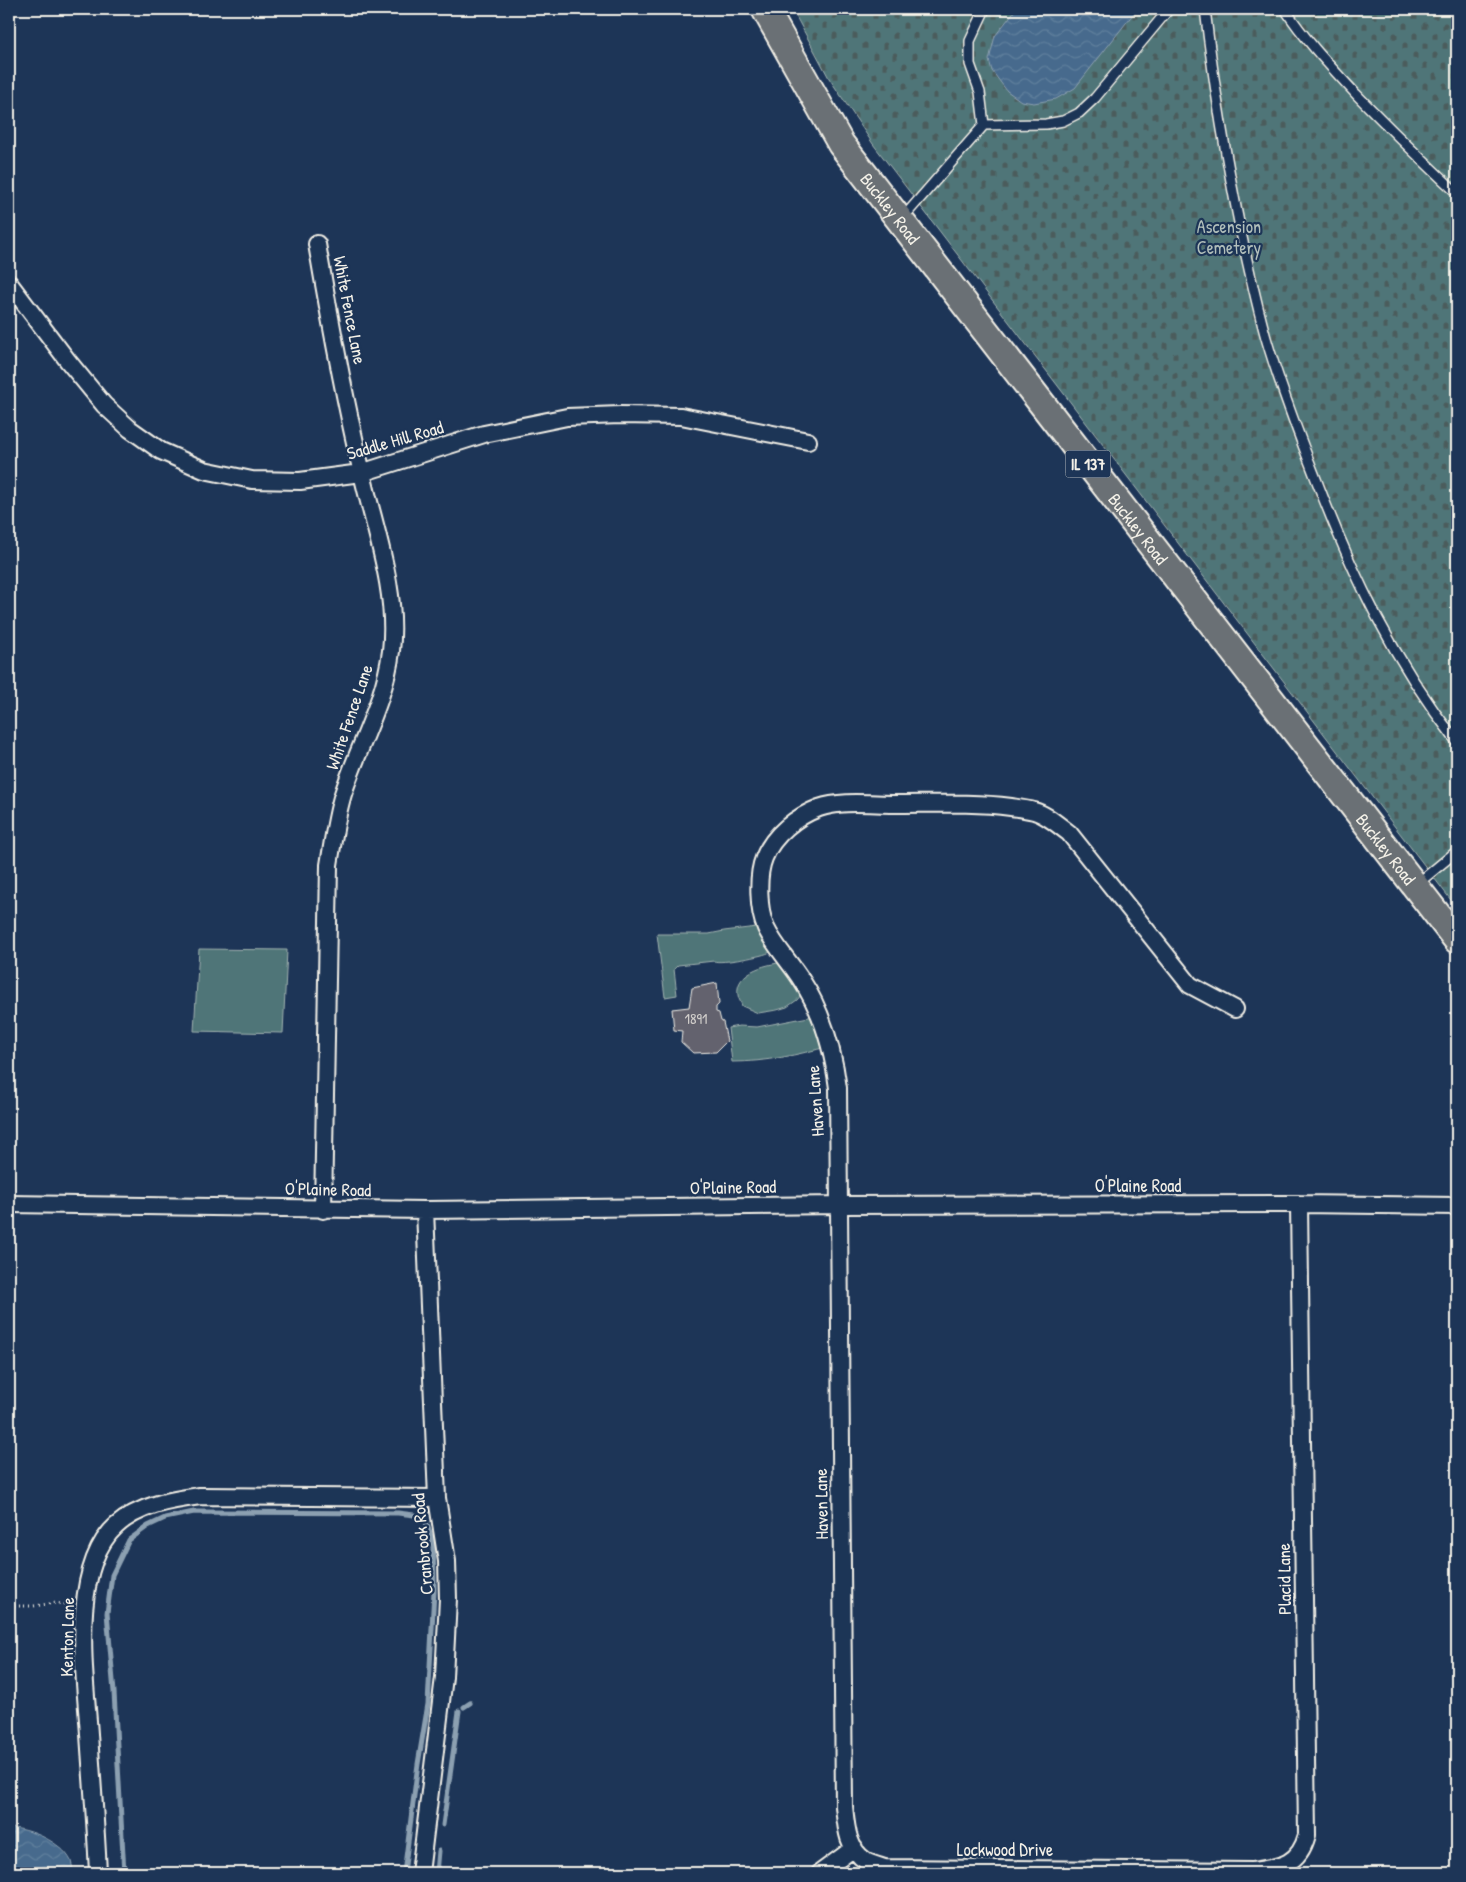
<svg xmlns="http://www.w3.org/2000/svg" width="1466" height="1882" viewBox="0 0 1466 1882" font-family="'Patrick Hand',sans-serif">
<defs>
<pattern id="cemetery-stones" width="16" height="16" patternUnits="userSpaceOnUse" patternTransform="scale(1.25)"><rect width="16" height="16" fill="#4f7578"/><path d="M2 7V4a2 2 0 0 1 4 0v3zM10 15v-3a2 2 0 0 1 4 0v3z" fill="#4c5c5c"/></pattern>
<pattern id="water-waves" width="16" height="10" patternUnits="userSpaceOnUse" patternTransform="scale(1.25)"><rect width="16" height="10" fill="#466a8d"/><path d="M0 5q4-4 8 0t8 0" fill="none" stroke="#61809d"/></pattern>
</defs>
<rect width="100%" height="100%" fill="#1d3557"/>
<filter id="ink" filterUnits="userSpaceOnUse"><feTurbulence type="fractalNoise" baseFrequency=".02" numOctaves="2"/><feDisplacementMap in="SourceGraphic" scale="10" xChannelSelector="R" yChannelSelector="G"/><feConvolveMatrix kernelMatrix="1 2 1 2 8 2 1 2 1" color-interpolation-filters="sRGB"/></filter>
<g filter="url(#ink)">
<path fill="#4f7578" stroke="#a2b3b0" d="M765,926L775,946C774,948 772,951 770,952C765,956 720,964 714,961L678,965L674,969L677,995L665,997L657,934H709L724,931Z
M199,949L287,950L283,1033L194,1031Z
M788,962L806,989L797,1000L787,1007L777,1010L758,1013L742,1006C741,1002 738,998 738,995C734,970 771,963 788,962Z
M819,1015L830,1046C797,1055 766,1062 732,1062L728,1028L739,1026L757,1027Z"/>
<path fill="url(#cemetery-stones)" stroke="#a2b3b0" d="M792,9H1457V908L873,144L829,78Z"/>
<path fill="url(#water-waves)" stroke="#8ca0b1" d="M1016,9H1137L1075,88L1056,99L1034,103L1021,101L1007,91L992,71L989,60L995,36Z
M9,1828C29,1828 62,1842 71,1861C72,1865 73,1870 74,1873H9Z"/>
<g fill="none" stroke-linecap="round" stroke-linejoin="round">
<path stroke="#8ca0b1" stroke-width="5" d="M464,1707L470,1703
M443,1825L459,1711
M124,1873L114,1692L107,1613L112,1575L129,1540L148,1526L165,1518L194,1512L398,1513L414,1515L426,1522L433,1542L434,1591L428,1704L418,1764L404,1873
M437,1873L439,1851"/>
</g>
<path fill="#64626e" stroke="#f4f1e8" d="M717,983L719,1004L716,1007V1012L719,1013L721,1021L723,1022L727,1041L716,1052L693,1053L681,1042L682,1031L674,1030L672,1009L689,1007L692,988Z"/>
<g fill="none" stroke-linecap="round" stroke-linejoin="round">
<defs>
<path id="lane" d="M1205,9C1214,87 1227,165 1243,242C1250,274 1257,306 1266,338C1280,386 1298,433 1316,479C1353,576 1393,660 1457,742
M1285,9C1305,40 1331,67 1356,94C1389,128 1423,161 1457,193
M984,125L980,92L970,64V41L985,9
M902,219L984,125L1046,124L1063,121L1079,113L1095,98L1169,9
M1417,884L1457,851"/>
<path id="street" d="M317,244C330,320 344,398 362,473C375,531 398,592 391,651C385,701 358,747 343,794C336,817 333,841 329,865L323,1210
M9,283L68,361L104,405L130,429L161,451L204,470L252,480L300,481L361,473L484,434L567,417L620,415L681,416L808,441
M1235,1009L1190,985L1069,833C1058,825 1046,814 1034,811C1027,809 1018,808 1011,807C973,802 933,804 894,804C871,804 841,800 819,808C797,816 773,835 764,858C757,875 758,911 766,928C775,947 791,963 802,981C823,1013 833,1050 838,1088L844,1806C846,1826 847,1849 866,1861C871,1864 879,1866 885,1868L1253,1871C1281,1867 1299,1865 1307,1835L1299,1204
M9,1204L425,1210L838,1205L1299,1204L1457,1206
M98,1873C96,1827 92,1780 89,1734C85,1675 69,1569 116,1526C139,1505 171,1500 200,1496L437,1498
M420,1873L444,1677L448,1599L447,1561L437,1498L425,1210
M820,1873L854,1848"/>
<g id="primary">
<path id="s1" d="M765,9L841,144L1457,940"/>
</g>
</defs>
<use href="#lane" stroke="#f4f1e8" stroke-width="12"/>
<use href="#street" stroke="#f4f1e8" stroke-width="20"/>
<use href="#primary" stroke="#f4f1e8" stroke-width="30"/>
<path stroke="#f4f1e8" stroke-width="3" stroke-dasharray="1 4" stroke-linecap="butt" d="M9,1606H34L55,1603L70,1605"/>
<use href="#lane" stroke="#1d3557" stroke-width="9"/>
<use href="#street" stroke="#1d3557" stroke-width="16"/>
<use href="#primary" stroke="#6a7074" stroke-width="26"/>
</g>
</g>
<g text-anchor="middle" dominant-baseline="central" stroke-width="4.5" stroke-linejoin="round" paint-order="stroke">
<g font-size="15" fill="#d0cdca">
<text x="696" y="1018">1891</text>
</g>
<rect fill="#1d3557" stroke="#b4b9bc" stroke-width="1" x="1065.5" y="450.5" width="45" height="27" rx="4"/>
<g font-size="16" font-weight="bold" fill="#f4f1e8">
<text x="1088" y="464">IL 137</text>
</g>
<g font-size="18" fill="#f4f1e8" stroke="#1d3557">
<text stroke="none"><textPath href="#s1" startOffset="236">Buckley Road</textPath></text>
<text transform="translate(350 310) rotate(79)">White Fence Lane</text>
<text transform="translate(395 440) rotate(-16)">Saddle Hill Road</text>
<text stroke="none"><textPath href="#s1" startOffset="641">Buckley Road</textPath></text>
<text transform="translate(349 717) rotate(-71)">White Fence Lane</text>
<text stroke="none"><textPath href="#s1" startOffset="1046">Buckley Road</textPath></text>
<text transform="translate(815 1101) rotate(-94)">Haven Lane</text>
<text x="1138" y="1185">O'Plaine Road</text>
<text transform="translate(733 1187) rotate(-1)">O'Plaine Road</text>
<text transform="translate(328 1189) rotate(1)">O'Plaine Road</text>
<text transform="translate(821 1504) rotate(-91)">Haven Lane</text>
<text transform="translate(422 1544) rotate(-95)">Cranbrook Road</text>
<text transform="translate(1284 1579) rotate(-91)">Placid Lane</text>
<text transform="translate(67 1637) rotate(-89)">Kenton Lane</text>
<text x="1005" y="1849">Lockwood Drive</text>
</g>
<g font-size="18" fill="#b2bfbb" stroke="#1d3557">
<text x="1229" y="226">Ascension<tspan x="1229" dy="21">Cemetery</tspan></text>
</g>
</g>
<rect width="1466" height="1882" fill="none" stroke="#1d3557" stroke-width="30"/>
<rect x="15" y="15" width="1436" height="1852" fill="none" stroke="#f4f1e8" stroke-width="2" filter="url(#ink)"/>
</svg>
